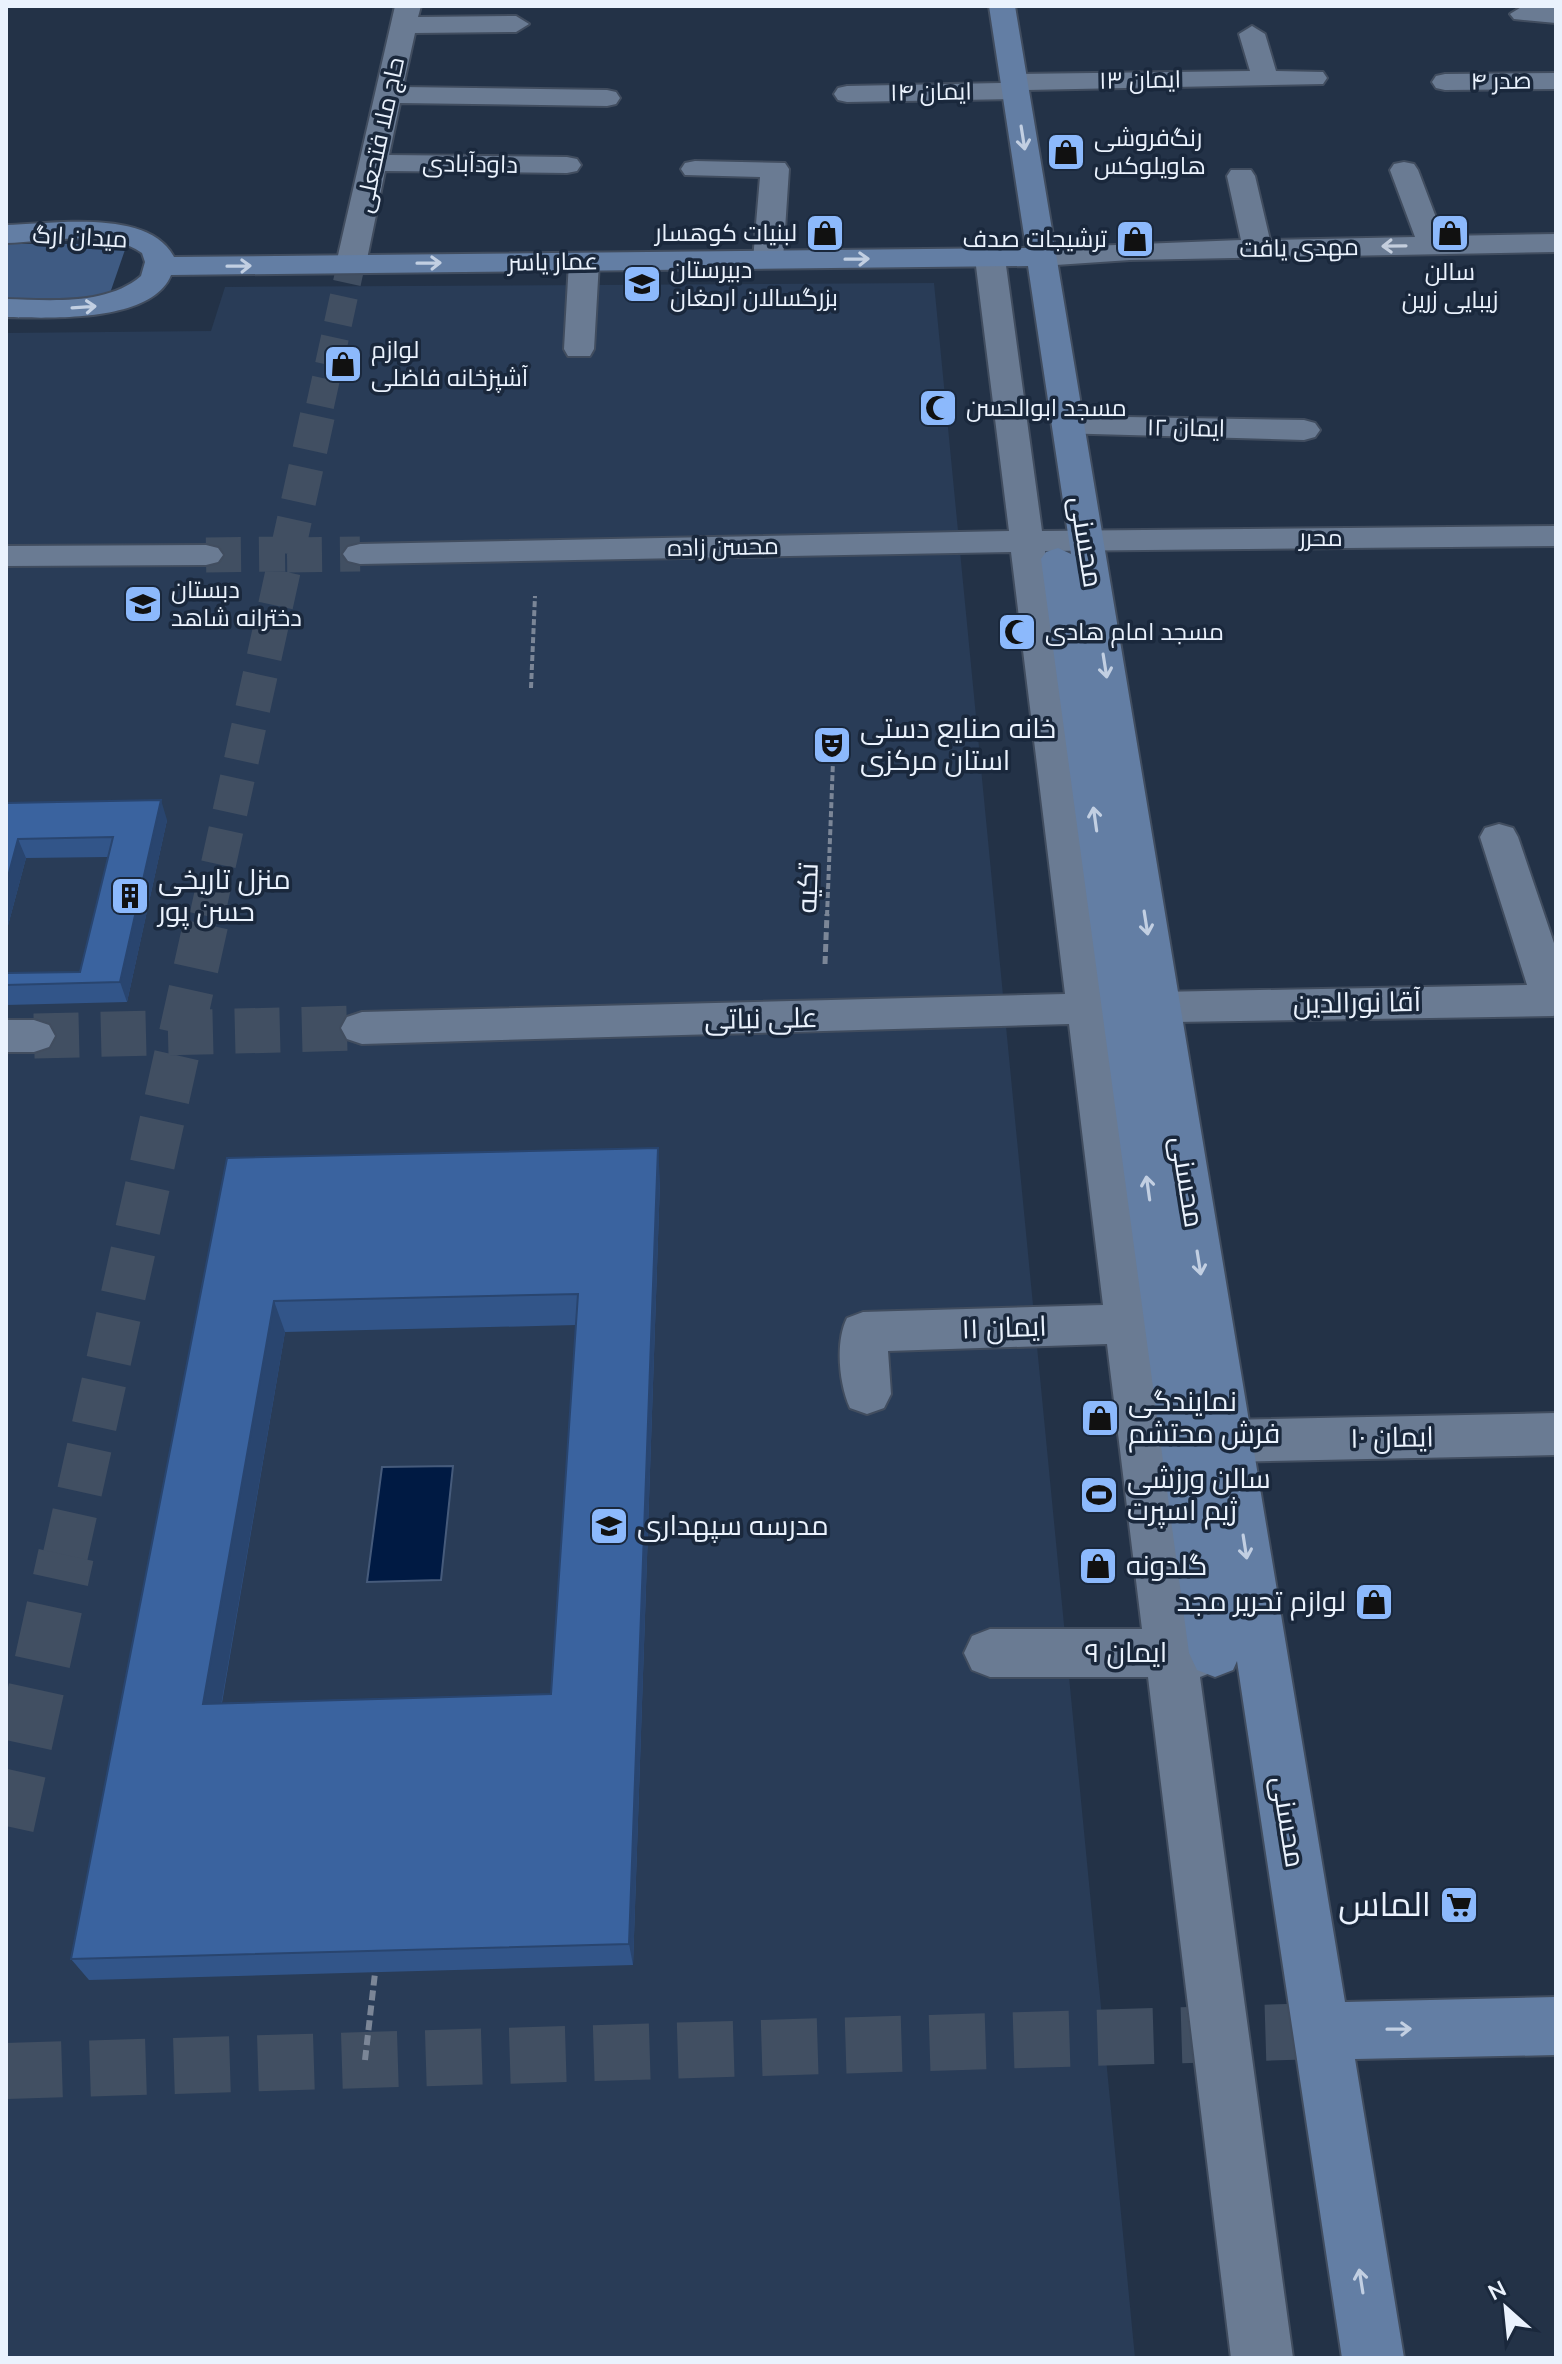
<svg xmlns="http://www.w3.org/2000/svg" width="1562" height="2364" viewBox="0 0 1562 2364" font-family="'Nunito Sans',Cairo,sans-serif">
<rect width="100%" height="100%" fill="#233247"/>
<path fill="#293c57" d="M934,283L1135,2358H6V333L211,331L225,287Z"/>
<path fill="#3f5b83" d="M6,244H127L108,299L6,300Z"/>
<path fill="#001a43" stroke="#465b7b" stroke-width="2" d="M453,1466L441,1580L367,1582L382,1467Z"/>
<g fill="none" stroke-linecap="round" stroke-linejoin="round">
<path stroke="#414f62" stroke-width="28" stroke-dasharray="28 14" stroke-linecap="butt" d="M320,406L351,264"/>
<path stroke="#414f62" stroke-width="35" stroke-dasharray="35 18" stroke-linecap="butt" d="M206,555L285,554
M287,555L360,554
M207,916L320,404"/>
<path stroke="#414f62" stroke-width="45" stroke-dasharray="45 22" stroke-linecap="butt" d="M34,1036L362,1028
M65,1557L208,914"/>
<path stroke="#414f62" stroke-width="56" stroke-dasharray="56 28" stroke-linecap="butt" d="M6,1826L66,1555
M6,2071L1321,2031"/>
<defs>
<path id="street" d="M395,6H421L418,17L516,16L529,24L516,32L415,33L403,87L607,90L616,92L620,98L616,104L607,106L400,103L389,155L567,157L577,159L581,165L577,171L567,173L385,171L366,264L361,270H341L336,264Z
M1523,6L1556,7V23L1514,19L1510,14Z
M1252,26L1265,34L1276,71L1323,72L1327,78L1323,84L1027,90L1024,97L1015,99L847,102L838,100L834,94L838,88L847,86L1001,83L1004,76L1013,74L1250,71L1239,34Z
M1556,73V89L1445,90L1436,88L1432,82L1436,76L1445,74Z
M695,161L785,163L789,169L783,260L778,266H758L753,260L760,177L685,175L681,169L685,163Z
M1404,162L1414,164L1418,170L1443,236L1556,234V252L1130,260L1041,266L1031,263L1026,257L1031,251L1041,248L1241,240L1227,176L1231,170H1251L1255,176L1270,240L1415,237L1390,170L1394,164Z
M990,249L1000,252L1005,258L1042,531L1556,526V546L1045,551L1106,993L1527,985L1480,837L1485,828L1499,824L1513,828L1518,837L1556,949V1015L1553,1016L1110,1023L1148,1304L1173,1309L1180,1323L1173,1337L1154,1343L1193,1629L1218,1636L1226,1653L1218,1670L1200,1677L1293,2358H1231L1148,1677H990L972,1670L964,1653L972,1636L990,1629H1142L1107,1344L888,1351L891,1394L884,1408L867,1414L850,1408C839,1384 835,1342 847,1318L863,1312L1103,1305L1069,1024L362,1044L347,1039L341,1028L347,1017L362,1012L1065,994L1011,552L360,564L348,561L343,554L348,547L360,544L1009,531L975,258L980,252Z
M584,253L594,256L599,262L594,349L590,356H568L564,349L569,262L574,256Z
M1068,416L1304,420L1315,423L1320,430L1315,437L1304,440L1057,433L1052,426L1057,419Z
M206,545L218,548L223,555L218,562L206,565L6,566V546Z
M6,1020H34L49,1025L55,1036L49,1047L34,1052H6Z
M1556,1413V1455L1228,1462L1211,1456L1204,1441L1211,1426L1228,1420Z"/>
<path id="secondary" d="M989,6H1015L1345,2002L1556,1997V2055L1355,2059L1404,2358H1342L1237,1661L1233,1670L1215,1677L1197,1670L1189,1653L1041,559L1046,552L1058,548L1071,554L1028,266L171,275C152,323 48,318 6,317V299C49,300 106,306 141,276L145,262L142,253C107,228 47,242 6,243V225C52,224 149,208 174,257L1026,248Z"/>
</defs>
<use href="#street" stroke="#414d5f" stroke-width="4"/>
<use href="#secondary" stroke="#414d5f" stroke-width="4"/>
<path stroke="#7b8697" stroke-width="4" stroke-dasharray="6 3" stroke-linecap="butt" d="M531,688L535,596
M827,916L833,761"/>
<path stroke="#7b8697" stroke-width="5" stroke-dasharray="8 4" stroke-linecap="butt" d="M825,964L827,914"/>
<path stroke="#7b8697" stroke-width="6" stroke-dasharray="10 5" stroke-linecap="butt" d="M365,2060L375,1973"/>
<use href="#street" fill="#6a7b93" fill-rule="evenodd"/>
<use href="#secondary" fill="#637ea4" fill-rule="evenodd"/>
</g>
<path fill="#325589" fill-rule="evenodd" d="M6,803L167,820L127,1002L6,1005V973L80,972L108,857L26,858L6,933Z
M227,1158L660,1181L633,1965L89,1980L71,1959ZM576,1325L551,1694L222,1703L285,1332Z"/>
<path fill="#29456f" d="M161,800L167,820L127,1002L120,982Z
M18,839L26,858L6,933V884Z
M658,1148L660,1181L633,1965L629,1944Z
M274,1301L285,1332L217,1729L203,1704Z"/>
<path fill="#3a639f" stroke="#29456f" stroke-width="2" fill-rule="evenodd" d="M161,800L120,982L6,985V973L80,972L113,837L18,839L6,884V803Z
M658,1148L629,1944L71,1959L227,1158ZM578,1294L551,1694L203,1704L274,1301Z"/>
<defs><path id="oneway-shaft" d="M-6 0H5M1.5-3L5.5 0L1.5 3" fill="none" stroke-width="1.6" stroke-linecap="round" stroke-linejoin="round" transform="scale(2)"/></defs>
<g stroke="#c2cfe2">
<use href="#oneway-shaft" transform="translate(1023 138) rotate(81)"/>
<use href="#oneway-shaft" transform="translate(857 259) rotate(-1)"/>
<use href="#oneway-shaft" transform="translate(429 263) rotate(-1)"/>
<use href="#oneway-shaft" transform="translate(239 266) rotate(-1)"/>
<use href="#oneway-shaft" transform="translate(84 307) rotate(-4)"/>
<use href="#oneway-shaft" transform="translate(1105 666) rotate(81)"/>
<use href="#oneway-shaft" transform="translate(1095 819) rotate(-98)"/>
<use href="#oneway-shaft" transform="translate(1146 923) rotate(81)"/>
<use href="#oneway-shaft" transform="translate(1148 1188) rotate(-98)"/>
<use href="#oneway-shaft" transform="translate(1199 1263) rotate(81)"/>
<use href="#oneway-shaft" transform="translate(1245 1547) rotate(81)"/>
<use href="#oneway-shaft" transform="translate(1399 2029) rotate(-1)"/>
<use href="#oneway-shaft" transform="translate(1361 2281) rotate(-99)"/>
</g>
<use stroke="#c4cedd" href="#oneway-shaft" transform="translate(1394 246) rotate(179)"/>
<defs>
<symbol id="shop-square" viewBox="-11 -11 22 22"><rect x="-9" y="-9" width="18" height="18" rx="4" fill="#8cb9fc" stroke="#1a283c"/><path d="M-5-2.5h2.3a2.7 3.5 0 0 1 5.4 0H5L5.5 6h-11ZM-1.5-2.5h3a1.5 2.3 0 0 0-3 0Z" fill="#111"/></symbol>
<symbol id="school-square" viewBox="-11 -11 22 22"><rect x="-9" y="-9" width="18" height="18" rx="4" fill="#8cb9fc" stroke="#1a283c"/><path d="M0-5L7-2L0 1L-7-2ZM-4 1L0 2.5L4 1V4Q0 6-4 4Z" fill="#111"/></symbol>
<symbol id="mosque-square" viewBox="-11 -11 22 22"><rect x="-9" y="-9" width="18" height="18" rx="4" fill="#8cb9fc" stroke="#1a283c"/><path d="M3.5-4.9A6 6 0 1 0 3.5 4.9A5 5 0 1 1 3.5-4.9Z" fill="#111"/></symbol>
<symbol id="theatre-square" viewBox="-11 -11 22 22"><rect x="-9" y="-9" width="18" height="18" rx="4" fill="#8cb9fc" stroke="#1a283c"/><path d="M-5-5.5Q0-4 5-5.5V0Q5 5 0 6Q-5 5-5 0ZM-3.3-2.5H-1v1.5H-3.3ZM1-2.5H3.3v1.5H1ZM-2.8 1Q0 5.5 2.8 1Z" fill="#111"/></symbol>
<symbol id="building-square" viewBox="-11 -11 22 22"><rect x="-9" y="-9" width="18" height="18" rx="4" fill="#8cb9fc" stroke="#1a283c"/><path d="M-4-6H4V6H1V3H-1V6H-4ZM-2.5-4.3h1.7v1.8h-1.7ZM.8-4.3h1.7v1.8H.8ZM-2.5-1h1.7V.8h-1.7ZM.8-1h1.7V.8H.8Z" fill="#111"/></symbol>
<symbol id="stadium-square" viewBox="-11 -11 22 22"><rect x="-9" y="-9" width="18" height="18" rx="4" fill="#8cb9fc" stroke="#1a283c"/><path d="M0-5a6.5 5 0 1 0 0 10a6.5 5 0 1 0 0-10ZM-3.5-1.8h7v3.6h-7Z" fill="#111"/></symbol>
<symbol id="university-square" viewBox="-11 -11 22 22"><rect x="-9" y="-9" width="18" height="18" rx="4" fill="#8cb9fc" stroke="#1a283c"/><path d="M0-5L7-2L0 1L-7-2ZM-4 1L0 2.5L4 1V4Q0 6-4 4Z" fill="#111"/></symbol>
<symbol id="supermarket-square" viewBox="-11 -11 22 22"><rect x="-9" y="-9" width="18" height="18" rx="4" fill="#8cb9fc" stroke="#1a283c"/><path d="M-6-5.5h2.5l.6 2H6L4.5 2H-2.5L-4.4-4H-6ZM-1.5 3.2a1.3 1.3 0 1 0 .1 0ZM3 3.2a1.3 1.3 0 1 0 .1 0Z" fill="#111"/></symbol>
</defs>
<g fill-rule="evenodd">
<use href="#shop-square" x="1044" y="130" width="44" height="44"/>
<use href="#shop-square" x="803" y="211" width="44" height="44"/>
<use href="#shop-square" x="1428" y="211" width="44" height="44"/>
<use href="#shop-square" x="1113" y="217" width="44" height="44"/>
<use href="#school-square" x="620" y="262" width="44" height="44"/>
<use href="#shop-square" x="321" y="342" width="44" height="44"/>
<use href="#mosque-square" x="916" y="386" width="44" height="44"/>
<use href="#school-square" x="121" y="582" width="44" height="44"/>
<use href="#mosque-square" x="995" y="610" width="44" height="44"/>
<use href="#theatre-square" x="810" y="723" width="44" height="44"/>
<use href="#building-square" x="108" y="874" width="44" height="44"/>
<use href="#shop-square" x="1078" y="1396" width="44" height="44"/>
<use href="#stadium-square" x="1077" y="1473" width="44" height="44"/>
<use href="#university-square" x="587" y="1504" width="44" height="44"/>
<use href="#shop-square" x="1076" y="1544" width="44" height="44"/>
<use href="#shop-square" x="1352" y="1580" width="44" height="44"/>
<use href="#supermarket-square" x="1437" y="1883" width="44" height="44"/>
</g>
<g text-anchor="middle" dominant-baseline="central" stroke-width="7" stroke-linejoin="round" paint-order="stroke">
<g font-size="24" fill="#eaf2fd" stroke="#1a283c">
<text transform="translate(1140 80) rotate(-1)">ایمان ۱۳</text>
<text transform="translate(1501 81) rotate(-1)">صدر ۴</text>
<text transform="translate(931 92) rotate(-1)">ایمان ۱۴</text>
<text transform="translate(380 135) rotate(-78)">حاج ملا فتحعلی</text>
<text transform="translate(470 164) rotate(1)">داودآبادی</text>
<text transform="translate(80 237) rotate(3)">میدان ارگ</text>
<text transform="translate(1299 248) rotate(-1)">مهدی یافت</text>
<text transform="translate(553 262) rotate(-1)">عمار یاسر</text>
<text transform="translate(1186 428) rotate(1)">ایمان ۱۲</text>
<text x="1321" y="538">محرر</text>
<text transform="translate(723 547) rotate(-1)">محسن زاده</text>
</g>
<g font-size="24" fill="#eaf2fd" stroke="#1a283c" text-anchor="start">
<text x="1094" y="138">رنگ‌فروشی<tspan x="1094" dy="28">هاویلوکس</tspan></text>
<text x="797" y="233" text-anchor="end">لبنیات کوهسار</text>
<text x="1107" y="239" text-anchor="end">ترشیجات صدف</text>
<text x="670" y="270">دبیرستان<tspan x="670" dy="28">بزرگسالان ارمغان</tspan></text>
<text x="1450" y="272" text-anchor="middle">سالن<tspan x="1450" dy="28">زیبایی زرین</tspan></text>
<text x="371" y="350">لوازم<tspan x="371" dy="28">آشپزخانه فاضلی</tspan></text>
<text x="966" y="408">مسجد ابوالحسن</text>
<text x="171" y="590">دبستان<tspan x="171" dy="28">دخترانه شاهد</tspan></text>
<text x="1045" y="632">مسجد امام هادی</text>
</g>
<g font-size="28" fill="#eaf2fd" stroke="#1a283c">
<text transform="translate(1086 542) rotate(81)">محسنی</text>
<text transform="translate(808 888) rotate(-88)">تکیه</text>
<text transform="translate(1357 1003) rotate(-1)">آقا نورالدین</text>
<text transform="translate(761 1019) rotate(-1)">علی نباتی</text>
<text transform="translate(1187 1182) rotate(81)">محسنی</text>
<text transform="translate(1004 1328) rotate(-2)">ایمان ۱۱</text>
<text transform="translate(1392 1438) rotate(-1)">ایمان ۱۰</text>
<text x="1126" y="1653">ایمان ۹</text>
<text transform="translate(1288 1822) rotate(81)">محسنی</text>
</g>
<g font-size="28" fill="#eaf2fd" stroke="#1a283c" text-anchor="start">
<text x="860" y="729">خانه صنایع دستی<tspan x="860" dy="32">استان مرکزی</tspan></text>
<text x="158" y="880">منزل تاریخی<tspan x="158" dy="32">حسن پور</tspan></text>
<text x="1128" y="1402">نمایندگی<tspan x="1128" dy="32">فرش محتشم</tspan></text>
<text x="1127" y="1479">سالن ورزشی<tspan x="1127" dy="32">ژیم اسپرت</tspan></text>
<text x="637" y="1526">مدرسه سپهداری</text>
<text x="1126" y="1566">گلدونه</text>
<text x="1346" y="1602" text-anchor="end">لوازم تحریر مجد</text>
</g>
<g font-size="34" fill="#eaf2fd" stroke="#1a283c" text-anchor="end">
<text x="1431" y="1905">الماس</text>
</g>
</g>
<rect width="1562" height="2364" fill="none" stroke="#eaf2fd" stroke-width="16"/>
<g transform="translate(1506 2308) rotate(333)" stroke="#1a283c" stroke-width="6" paint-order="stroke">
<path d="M0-6L14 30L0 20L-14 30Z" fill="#eaf2fd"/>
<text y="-12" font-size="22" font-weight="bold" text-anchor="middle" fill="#eaf2fd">N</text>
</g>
</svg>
